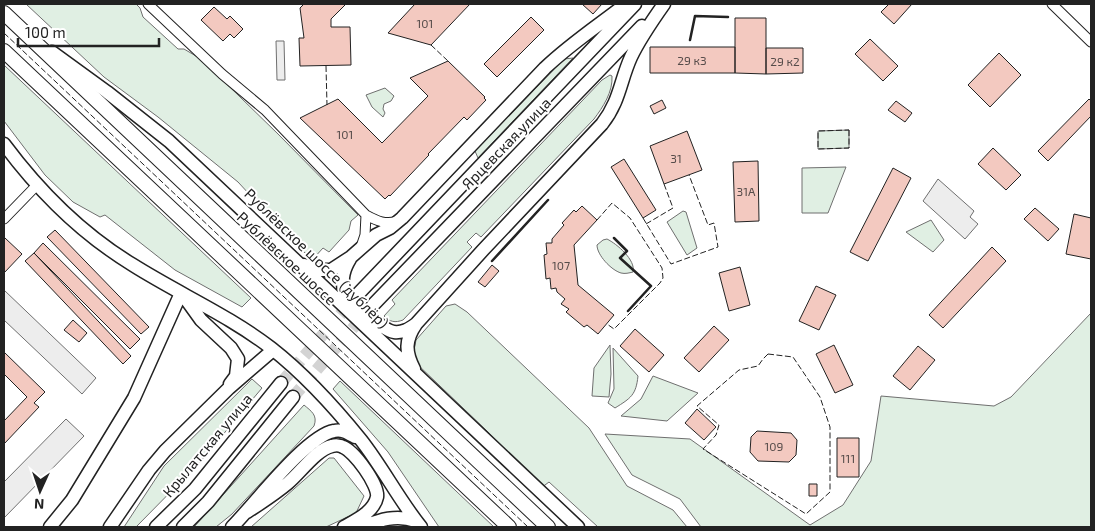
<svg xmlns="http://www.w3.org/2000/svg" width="1095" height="531" viewBox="0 0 1095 531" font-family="'Exo 2',sans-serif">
<rect width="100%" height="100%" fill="#fff"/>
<path fill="#e0efe3" stroke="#6f6f6f" d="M26,4H136L140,8L143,17L178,49H184L201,59L278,134L358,215L351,221L349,230L329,252L323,248L313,259L300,249L238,182L158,117L104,77Z
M573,58L478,158L475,151L564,59Z
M4,65L251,298L242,307L175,270L105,215L100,217L73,202L45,175L4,121Z
M610,75L612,76C613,92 603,107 594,119L481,237L476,233L467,242L472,247L403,320C395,323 390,322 384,316L395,304L392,300L602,80Z
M385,88L394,96L391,101L384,104L383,109L385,113L383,117L372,107L366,95Z
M849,130V148L818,149V131Z
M846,167L828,213H802V168Z
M683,211L686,212L697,248L687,255L667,222Z
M931,220L944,240L933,252L906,232Z
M607,239C617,244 636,260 633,272C629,273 625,274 621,273C611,270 597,255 597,245L603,240Z
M455,304L467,312L589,428L627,486L673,510L687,527H598L549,482L541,488L487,431L417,364L413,356L416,340L446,306Z
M1091,313V527H701L680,499L632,475L605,434L690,439L810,525L843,505L871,461L881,396L994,406L1011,397Z
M610,345L611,374L609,397L592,396L594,368Z
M613,348L638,376C636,395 631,398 615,408L608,403L614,389Z
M653,376L698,393L667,421L621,416L641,399Z
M252,379L262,388L200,462L136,527H124L164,466Z
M340,381L494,527H439L388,452L333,389Z
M304,405C311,411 318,415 314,426L232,514L216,527H194Z
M329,458H334L364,496L356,513L326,527H251Z"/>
<path fill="#ededed" stroke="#6f6f6f" d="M276,41H284L285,80H277Z
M938,179L974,211L970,217L978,224L965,239L923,201Z
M4,290L96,378L82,394L4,320Z
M66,419L84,436L4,518V482Z"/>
<path fill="#f3c9c0" stroke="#222" d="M304,4H346L331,19V27H350L351,65L300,66L299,38H304L300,8Z
M415,4H470L431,45L388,33Z
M582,4H602L593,14Z
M889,4H912L894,24L881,12Z
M214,7L227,19L230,16L243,29L234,38L230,34L223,41L201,20Z
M531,17L544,30L497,77L484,64Z
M735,18H766V74L735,73Z
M870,39L898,66L883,81L855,54Z
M650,47H735V73H650Z
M766,48H803V73L766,74Z
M999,53L1021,75L990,107L968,85Z
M448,61L485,97L484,98L486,100L467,120L464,117L428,154L429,155L428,156L390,196L389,195L385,199L300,118L338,99L382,143L428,96L410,78Z
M1089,99L1091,101V116L1048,161L1038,151Z
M662,100L666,108L654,114L650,106Z
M896,101L912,113L905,122L888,110Z
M687,131L702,170L664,184L650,146Z
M993,148L1021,175L1006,190L978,164Z
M624,159L656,210L643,218L611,167Z
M758,161L759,221L735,222L733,162Z
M893,168L911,178L868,261L850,252Z
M582,206L597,220L574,245L578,285L614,315L598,334L587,325L584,327L566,312L569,309L561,304L565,299L557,292L556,288L551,289L550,278L546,279L544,255L547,254L546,243H552V239L564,225L562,223L574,210L576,212Z
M1035,208L1059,229L1048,241L1024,219Z
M1074,214L1091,218V259L1066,254Z
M55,230L149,327L141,334L47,237Z
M5,238L22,254L4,273V240Z
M43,243L140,339L130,349L34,253Z
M992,247L1006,261L943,328L929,315Z
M34,253L131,356L123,364L25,261Z
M492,265L499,271L485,287L478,282Z
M740,267L750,305L729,311L719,273Z
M816,286L836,295L819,330L799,321Z
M73,320L87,333L79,342L64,330Z
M714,326L729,340L699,372L684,358Z
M635,329L664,355L649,372L620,346Z
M834,345L853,385L835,393L816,354Z
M918,346L935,360L910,390L893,376Z
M4,352L45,392L34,403L39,407L4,444V421L27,397L4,374Z
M697,409L716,427L704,440L685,423Z
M757,431L791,433L797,440L796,455L789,462L758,461L750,452L751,437Z
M837,438H859V477H837Z
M809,484H817V496H809Z"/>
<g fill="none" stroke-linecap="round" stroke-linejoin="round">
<path stroke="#d3d3d3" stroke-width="12" stroke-dasharray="12 6" stroke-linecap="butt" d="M281,383L352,301
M293,397L366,313"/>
<defs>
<path id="street" d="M148,4L222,74L265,110L366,215C377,221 386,225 397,221
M1052,4L1091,42
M4,219L37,185
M361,247L365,235L366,215"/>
<path id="secondary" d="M52,52L107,92L169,141L578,527
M4,144C39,191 82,234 133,265C179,294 228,315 271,348C303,373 336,409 361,440C383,468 399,500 421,527
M350,259C344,269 341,278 344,290C348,300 384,331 394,332C403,333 409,329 416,324
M304,265L320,270H331L351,257L376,235L390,228L402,218L545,68C570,44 599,25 626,4
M359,293L635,4
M183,295L201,320L231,348L238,359L236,376L230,384
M373,305L642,26
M414,369C405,352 405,340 416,324L483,250L602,124C620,101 620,81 631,57C640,38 652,21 664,4
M247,512C261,503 275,494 288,483C300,473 317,449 332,446C335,445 340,445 343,447C354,451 379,485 377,497C374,512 356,520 344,527
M50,527L72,500L134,398L181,293
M110,527L149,470L165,451L229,388L273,350
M156,527L195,489L281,383
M183,527L208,502L293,397
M232,527C254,505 306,436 334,431C342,429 348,433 355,437
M361,527C380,520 396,514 416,521"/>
<path id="primary" d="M4,13L548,527
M4,51L509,527"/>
</defs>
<use href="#street" stroke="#222" stroke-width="11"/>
<use href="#secondary" stroke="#222" stroke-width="15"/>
<use href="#primary" stroke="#222" stroke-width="16"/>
<use href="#street" stroke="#fff" stroke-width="9"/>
<use href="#secondary" stroke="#fff" stroke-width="12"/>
<use href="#primary" stroke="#fff" stroke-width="14"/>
<path stroke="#222" stroke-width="1" stroke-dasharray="6 2.5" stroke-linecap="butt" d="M4,33L528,527
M431,45L448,61
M326,66L327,105
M849,130V148L818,149V131Z
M643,218L671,264L718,247L714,223L708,225L689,175
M597,220L612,203L630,218L662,268L663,278L660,283L614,329L607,324
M646,224L673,208L664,184
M768,354L793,357L820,397L830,427V492L806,514L703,449L716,435L719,425L697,406L739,370L758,366L763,359Z"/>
<path stroke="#222" stroke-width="2.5" d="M690,40L695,16L728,17
M614,238L627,251L620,258L651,286L628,311
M492,261L548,200"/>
</g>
<g text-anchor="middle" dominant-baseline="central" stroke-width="4" stroke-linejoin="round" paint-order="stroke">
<g font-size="12" fill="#564c4a">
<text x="425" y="23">101</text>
<text x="692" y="60">29 к3</text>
<text x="785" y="61">29 к2</text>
<text x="345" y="134">101</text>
<text x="676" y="158">31</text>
<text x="746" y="191">31А</text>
<text x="561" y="265">107</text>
<text x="774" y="446">109</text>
<text x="848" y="458">111</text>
</g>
<g font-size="15" fill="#222" stroke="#fff">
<text transform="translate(506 143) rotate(-46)">Ярцевская улица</text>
<text transform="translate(287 258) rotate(43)">Рублёвское шоссе</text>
<text transform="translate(317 258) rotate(44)">Рублёвское шоссе (дублёр)</text>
<text transform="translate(207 445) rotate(-50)">Крылатская улица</text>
</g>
</g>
<rect width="1095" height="531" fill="none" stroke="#222222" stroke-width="10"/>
<g transform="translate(40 491) rotate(183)" stroke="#ffffff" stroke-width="4" paint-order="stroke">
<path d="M0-4L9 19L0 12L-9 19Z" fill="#222222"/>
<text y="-8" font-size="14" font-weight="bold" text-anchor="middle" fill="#222222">N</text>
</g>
<path d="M18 38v8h141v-8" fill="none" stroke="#222222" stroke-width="2.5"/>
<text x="25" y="38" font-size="15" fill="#222222" stroke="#ffffff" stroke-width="4" paint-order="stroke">100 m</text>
</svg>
